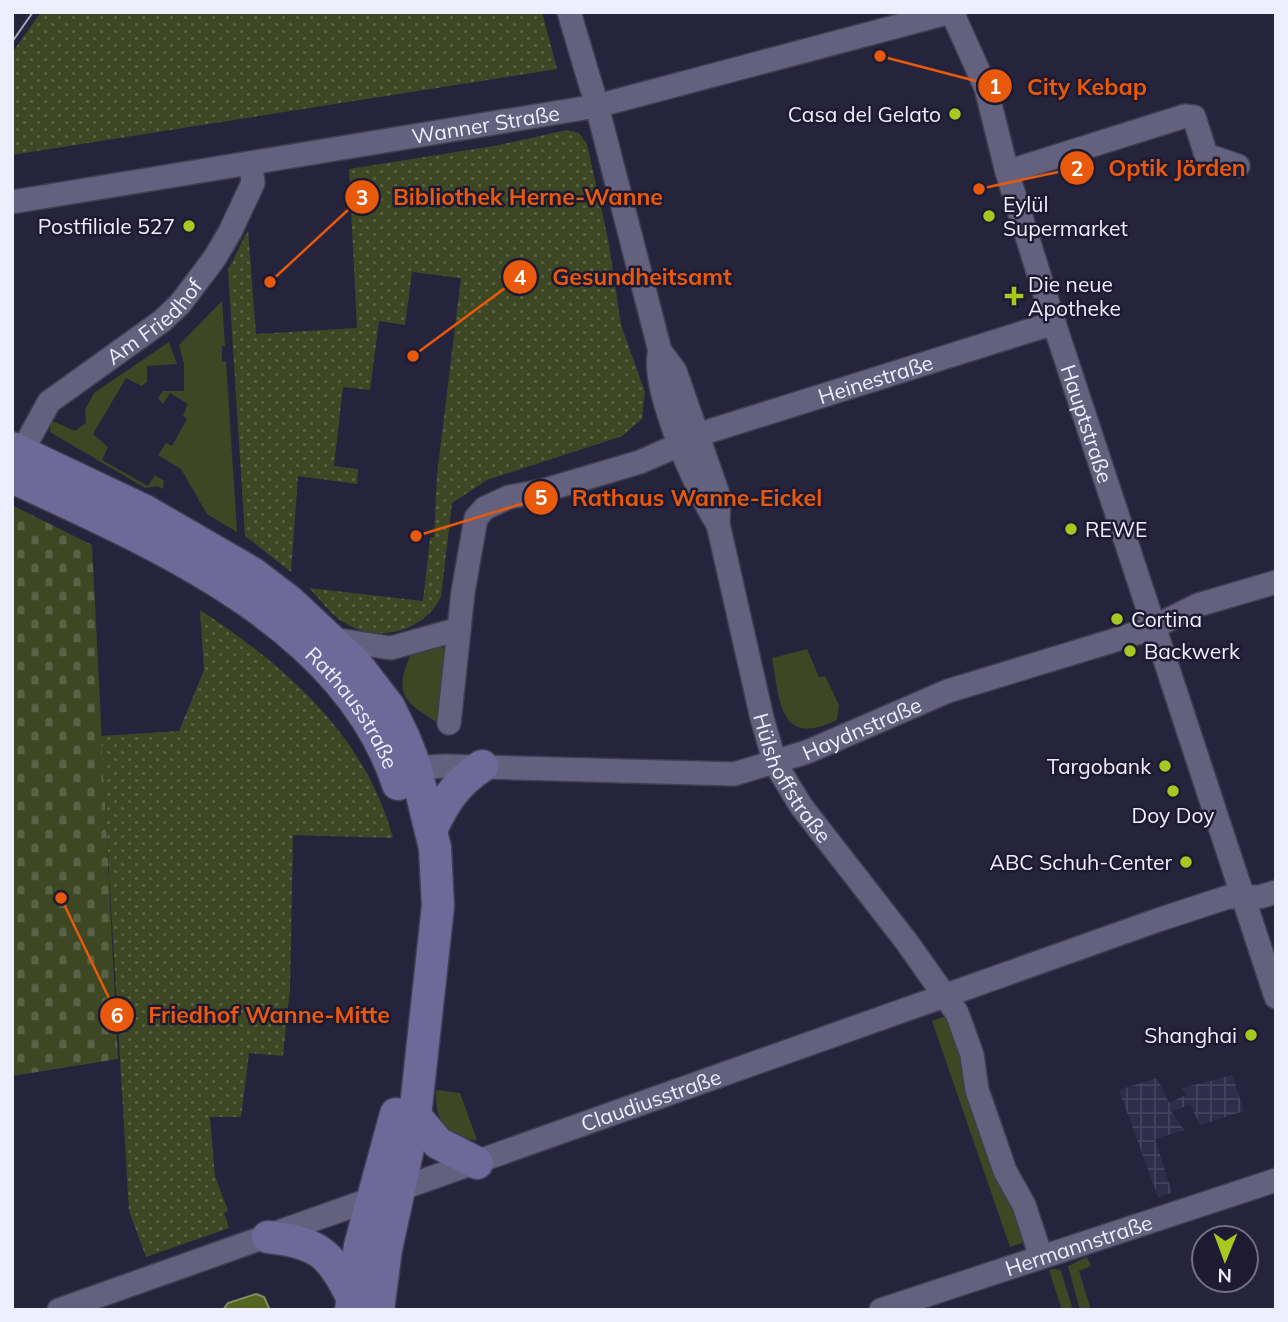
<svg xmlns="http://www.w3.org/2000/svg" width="1288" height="1322" viewBox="0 0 1288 1322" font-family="Mulish,sans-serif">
<defs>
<pattern id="industrial-grid" width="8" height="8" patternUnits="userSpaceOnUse" patternTransform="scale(1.75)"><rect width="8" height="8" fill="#302d4b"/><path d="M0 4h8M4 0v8" fill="none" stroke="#44425d"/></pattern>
<pattern id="cemetery-stones" width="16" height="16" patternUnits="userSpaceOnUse" patternTransform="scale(1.75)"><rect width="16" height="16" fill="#3e4724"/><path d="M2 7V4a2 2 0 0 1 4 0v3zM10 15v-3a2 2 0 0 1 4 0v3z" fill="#5a6245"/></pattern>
<pattern id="park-dots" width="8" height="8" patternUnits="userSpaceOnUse" patternTransform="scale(1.75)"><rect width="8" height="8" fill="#3e4724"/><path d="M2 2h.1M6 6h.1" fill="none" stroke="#5a6245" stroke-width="1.8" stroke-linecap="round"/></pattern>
</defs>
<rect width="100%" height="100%" fill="#26243c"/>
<path fill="url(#industrial-grid)" d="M1232,1075L1244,1111L1200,1125L1190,1104L1172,1112L1184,1130L1155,1139L1172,1193L1158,1197L1119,1090L1157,1078L1169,1103L1186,1095L1183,1088Z"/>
<path fill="#3e4724" d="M222,301L225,346H222V361H226L237,532L207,514L181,469L158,455L166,443L172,446L187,419L183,416L188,404L170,393L163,404L158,398L163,391H184V364L179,345Z
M169,342L177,364L147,366V382L142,386L126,378L93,434L108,447L102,460L148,486L155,475L164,481L163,489L157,486L145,488L50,432V420L75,431L86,423L85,410L94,393Z
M438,645L447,651L440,724C404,702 392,695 412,652Z
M807,649L819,677L825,676L839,705L837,720C779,748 780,702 772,658Z
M949,1015L965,1058L961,1066L1008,1202L1016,1207L1028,1241L1010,1247L932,1021Z
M436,1090L460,1093L477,1140C447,1140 434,1119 436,1090Z
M1087,1257L1091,1266L1079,1271L1091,1310H1080L1068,1266Z
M1055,1269L1061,1271L1073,1310H1062L1049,1270Z"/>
<path fill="url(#cemetery-stones)" d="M12,505L92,545L118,1059L12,1076Z"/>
<path fill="url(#park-dots)" d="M41,12H542L557,69L12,155V53Z
M567,130L579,133L587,144L609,244L621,325L645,392L642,419L622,436L487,480L452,503L441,597C422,634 374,644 340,620C329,612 319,598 309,588L423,601L430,538L434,537L437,475L461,278L412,272L405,325L379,321L370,390L343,387L334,466L358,469L357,484L298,476L291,572L245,536L228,270L248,230L256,334L357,328L349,169L494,146Z
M200,610C287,667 365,735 393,838L293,835L290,988L283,1056L249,1053L241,1117H210L215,1176L228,1211L224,1213L229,1228L146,1257L129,1211L101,736L179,731L204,670Z"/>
<path fill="#536320" stroke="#828d63" stroke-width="2" d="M256,1294L264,1297L270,1310H223L228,1303Z"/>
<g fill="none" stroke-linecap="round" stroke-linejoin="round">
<defs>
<g id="street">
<path id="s1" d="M569,12L597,106L660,351L675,371L719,497L718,524L762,718L775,763L801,806L906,941L957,1013L972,1055L977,1090L1005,1171L1024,1205L1041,1257"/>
<path id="s2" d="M952,12L986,88L1007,172L1054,323L1276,997"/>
<path d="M1007,172L1185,116L1194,117L1206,155L1238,166"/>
<path id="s3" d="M12,202L597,106L951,12"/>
<path d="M660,351C649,383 698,495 718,524"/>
<path id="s4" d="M697,435L1054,323"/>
<path id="s5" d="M21,453L49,402L162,321L180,304L214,259L230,232L253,183L251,165"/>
<path d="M332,639L391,648L459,629"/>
<path d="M449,723L463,592L476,518L485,508L509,497L542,491L640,462L681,444"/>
<path id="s6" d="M401,769L445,766L734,774L807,752L948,691L1112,641L1152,628L1198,605L1276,582"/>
<path id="s7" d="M59,1310L1158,920L1228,897H1259L1276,892"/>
<path id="s8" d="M881,1310L1276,1180"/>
</g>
<g id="secondary">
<path d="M12,448L145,511L252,573L290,602L356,664L389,707L404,738L415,766L435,848L438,906L415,1116L386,1249L378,1310"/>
<path id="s9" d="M12,477C154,543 346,623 398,784"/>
<path d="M431,830C444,802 456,783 482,766"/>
<path d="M415,1116L438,1143L477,1163"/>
<path d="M268,1237C317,1242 331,1253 352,1297"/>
<path d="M351,1310L360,1246L396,1114"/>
</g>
</defs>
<use href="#street" stroke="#413e52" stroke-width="26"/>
<use href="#secondary" stroke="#413e52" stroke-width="35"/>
<use href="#street" stroke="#63617e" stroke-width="23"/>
<use href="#secondary" stroke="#6e6999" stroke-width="32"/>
<path stroke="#a8a7ba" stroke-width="2" d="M12,42L33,12"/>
</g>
<g fill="#a6c820" stroke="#1d1a32" stroke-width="2.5">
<circle cx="955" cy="114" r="7"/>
<circle cx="989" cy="216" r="7"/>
<circle cx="189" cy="226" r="7"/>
<path d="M1010.5 285.5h7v7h7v7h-7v7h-7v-7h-7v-7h7z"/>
<circle cx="1071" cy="529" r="7"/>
<circle cx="1117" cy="619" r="7"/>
<circle cx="1130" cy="651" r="7"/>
<circle cx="1165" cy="766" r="7"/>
<circle cx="1173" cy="791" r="7"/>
<circle cx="1186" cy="862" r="7"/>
<circle cx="1251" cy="1035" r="7"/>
</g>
<g text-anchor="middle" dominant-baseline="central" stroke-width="5" stroke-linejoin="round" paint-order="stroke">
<g font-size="21" fill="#eeeefe" stroke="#1d1a32" text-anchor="end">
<text x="941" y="114">Casa del Gelato</text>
<text x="1003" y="204" text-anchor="start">Eylül<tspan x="1003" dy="24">Supermarket</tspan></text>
<text x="175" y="226">Postfiliale 527</text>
<text x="1028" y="284" text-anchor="start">Die neue<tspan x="1028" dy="24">Apotheke</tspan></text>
<text x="1085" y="529" text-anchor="start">REWE</text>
<text x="1131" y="619" text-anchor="start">Cortina</text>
<text x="1144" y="651" text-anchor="start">Backwerk</text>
<text x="1151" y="766">Targobank</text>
<text x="1173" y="815" text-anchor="middle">Doy Doy</text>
<text x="1172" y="862">ABC Schuh-Center</text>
<text x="1237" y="1035">Shanghai</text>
</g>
<g font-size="21" fill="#eeeefe" stroke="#1d1a32">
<text stroke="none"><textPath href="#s3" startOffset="480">Wanner Straße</textPath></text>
<text stroke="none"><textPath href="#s5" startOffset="191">Am Friedhof</textPath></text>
<text stroke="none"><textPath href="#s4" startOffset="187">Heinestraße</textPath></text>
<text stroke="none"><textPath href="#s2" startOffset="434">Hauptstraße</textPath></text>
<text stroke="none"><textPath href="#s9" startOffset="418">Rathausstraße</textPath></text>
<text stroke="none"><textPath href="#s6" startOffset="469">Haydnstraße</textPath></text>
<text stroke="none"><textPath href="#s1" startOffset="803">Hülshoffstraße</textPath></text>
<text stroke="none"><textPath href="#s7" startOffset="628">Claudiusstraße</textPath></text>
<text stroke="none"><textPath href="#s8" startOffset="208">Hermannstraße</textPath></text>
</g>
</g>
<path fill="none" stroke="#e8590c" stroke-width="2.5" d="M880 56L995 86M979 189L1077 168M270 282L362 197M413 356L520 277M416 536L541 498M61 898L117 1015"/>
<g fill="#e8590c" stroke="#1d1a32" stroke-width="2.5">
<circle cx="880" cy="56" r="7"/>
<circle cx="979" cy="189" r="7"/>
<circle cx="270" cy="282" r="7"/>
<circle cx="413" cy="356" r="7"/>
<circle cx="416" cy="536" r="7"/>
<circle cx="61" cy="898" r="7"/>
<circle cx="995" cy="86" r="18"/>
<circle cx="1077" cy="168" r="18"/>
<circle cx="362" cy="197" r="18"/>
<circle cx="520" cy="277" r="18"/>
<circle cx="541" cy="498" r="18"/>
<circle cx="117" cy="1015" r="18"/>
</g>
<g font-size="21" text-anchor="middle" font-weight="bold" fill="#fff">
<text x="995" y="94">1</text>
<text x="1077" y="176">2</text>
<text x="362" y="205">3</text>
<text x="520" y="285">4</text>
<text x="541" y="505">5</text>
<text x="117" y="1023">6</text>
</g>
<g font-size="23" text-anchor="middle" font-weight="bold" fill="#e8590c" stroke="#1d1a32" stroke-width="5" stroke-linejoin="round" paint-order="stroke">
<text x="1087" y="95">City Kebap</text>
<text x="1177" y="176">Optik Jörden</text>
<text x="528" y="205">Bibliothek Herne-Wanne</text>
<text x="642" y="285">Gesundheitsamt</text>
<text x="697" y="506">Rathaus Wanne-Eickel</text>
<text x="269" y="1023">Friedhof Wanne-Mitte</text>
</g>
<rect width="1288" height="1322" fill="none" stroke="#eeeefe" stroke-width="28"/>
<g transform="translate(1225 1259) rotate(181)"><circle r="33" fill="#1d1a32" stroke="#716f84" stroke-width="2"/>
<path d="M0-5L12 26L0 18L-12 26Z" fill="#a6c820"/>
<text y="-10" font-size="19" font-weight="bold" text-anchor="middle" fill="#eeeefe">N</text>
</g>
</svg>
